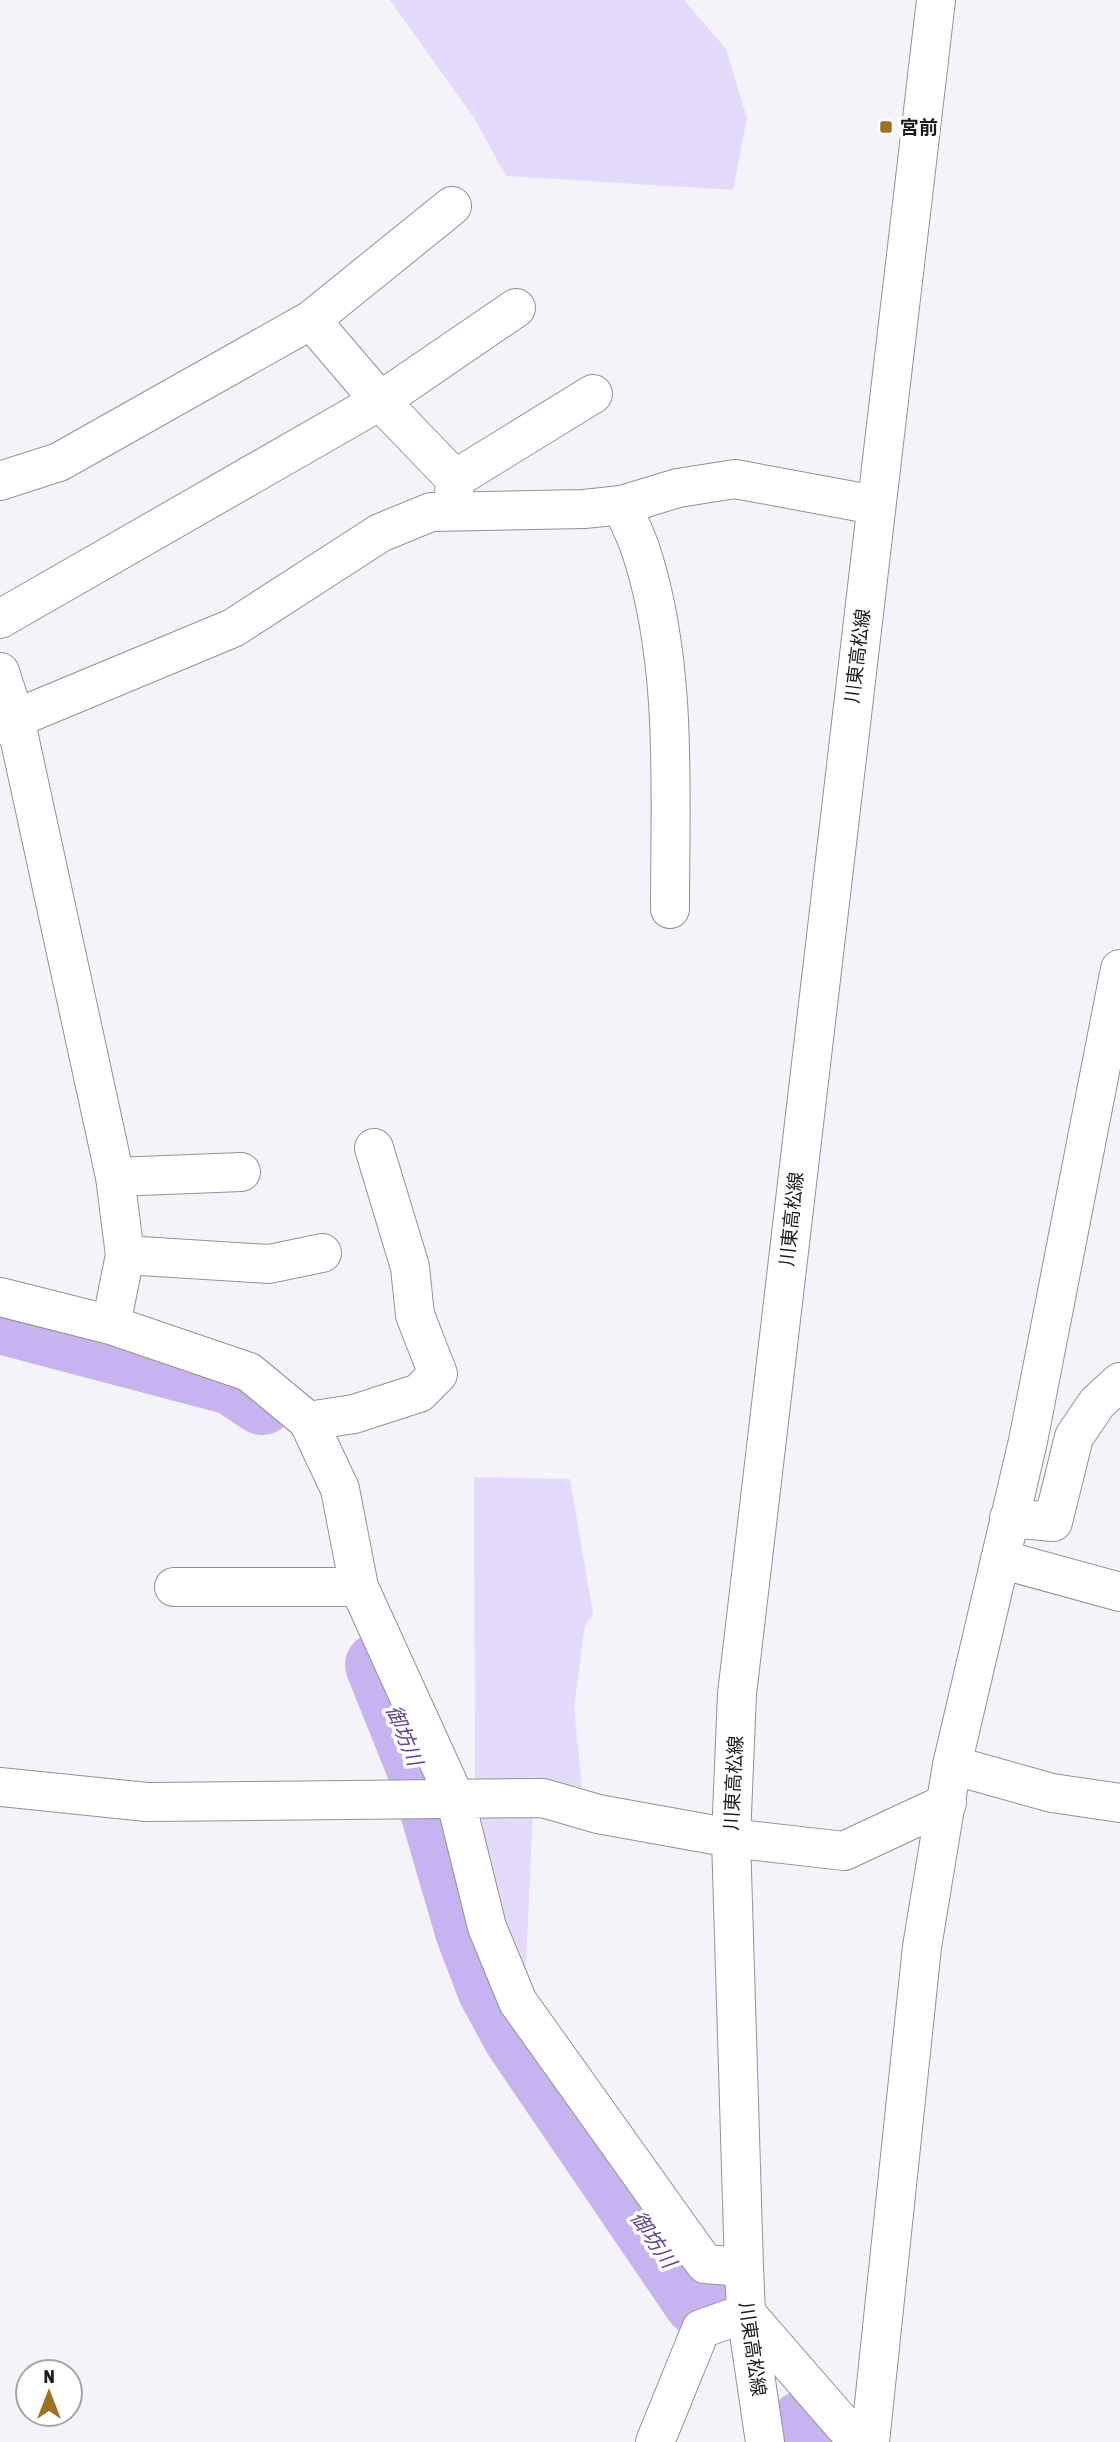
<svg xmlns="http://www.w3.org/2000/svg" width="1120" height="2442" viewBox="0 0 1120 2442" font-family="'Asap Condensed','Noto Sans JP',sans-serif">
<rect width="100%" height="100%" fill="#f5f3fa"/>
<path fill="#e4dafc" d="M390,0H684L726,49L747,118L733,190L506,176L474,118Z
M474,1477L570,1479L593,1614L585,1625L574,1707L583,1798L475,1785Z
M476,1806L533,1809L525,1986L507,1960Z"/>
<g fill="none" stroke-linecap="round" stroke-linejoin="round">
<path stroke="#c7b3f0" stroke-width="66" d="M0,1321L232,1382L262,1402
M378,1665L423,1777L468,1931L490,1989L516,2037L697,2303
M802,2424L821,2442"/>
<defs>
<path id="minor" d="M311,320L380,401L455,479L453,511
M455,479L593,394
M0,481L59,462L311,320L452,206
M622,505C628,521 637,537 642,554C678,667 670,792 670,909
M0,619L380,401L516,308
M0,672L15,718L115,1177L125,1255L111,1325
M0,725L233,628L380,533L431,512L584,509L622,505L678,488L735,479L875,505
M115,1177L241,1172
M125,1255L269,1264L322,1253
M0,1297L111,1325L249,1372L308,1421L340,1489L359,1587L455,1798L487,1927L518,2002L705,2264L744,2267
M308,1421L354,1414L419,1393L438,1374L415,1315L410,1267L374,1148
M1009,1518L1053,1522L1074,1437L1097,1403L1120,1382
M1000,1559L1120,1592
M174,1587H359
M952,1765L1052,1793L1120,1803
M0,1787L147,1802L543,1798L598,1814L731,1838L844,1851L947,1803
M655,2442L701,2329L746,2313L858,2442
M870,2442L922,1947L952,1765L1028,1441L1120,969"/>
<path id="major" d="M765,2442L746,2313L744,2267L731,1838L737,1694L936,0"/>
</defs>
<use href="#minor" stroke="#939197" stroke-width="40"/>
<use href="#major" stroke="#939197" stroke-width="40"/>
<use href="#minor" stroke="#fff" stroke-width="38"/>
<use href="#major" stroke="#fff" stroke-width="38"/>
</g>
<rect fill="#9d7221" stroke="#fff" stroke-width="2.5" x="879" y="120" width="14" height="14" rx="3.5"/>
<g text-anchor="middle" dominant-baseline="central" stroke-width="7" stroke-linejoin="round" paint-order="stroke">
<g font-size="19" font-weight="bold" fill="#1c1c1e" stroke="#fff" text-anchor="start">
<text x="900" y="127">宮前</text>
</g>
<g font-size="19" fill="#1c1c1e" stroke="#fff">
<text transform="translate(857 656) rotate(-83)">川東高松線</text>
<text transform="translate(791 1219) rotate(-84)">川東高松線</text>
<text transform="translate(733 1783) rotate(-87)">川東高松線</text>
<text transform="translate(753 2349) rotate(82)">川東高松線</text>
</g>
<g font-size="21" font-style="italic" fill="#62468f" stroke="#fff">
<text transform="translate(405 1735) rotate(68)">御坊川</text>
<text transform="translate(654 2239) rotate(56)">御坊川</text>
</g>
</g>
<g transform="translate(49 2393)"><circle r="33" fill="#ffffff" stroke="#a4a4a5" stroke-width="2"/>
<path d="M0-5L12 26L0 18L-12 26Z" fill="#9d7221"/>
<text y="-10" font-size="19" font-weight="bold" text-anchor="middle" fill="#1c1c1e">N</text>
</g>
</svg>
